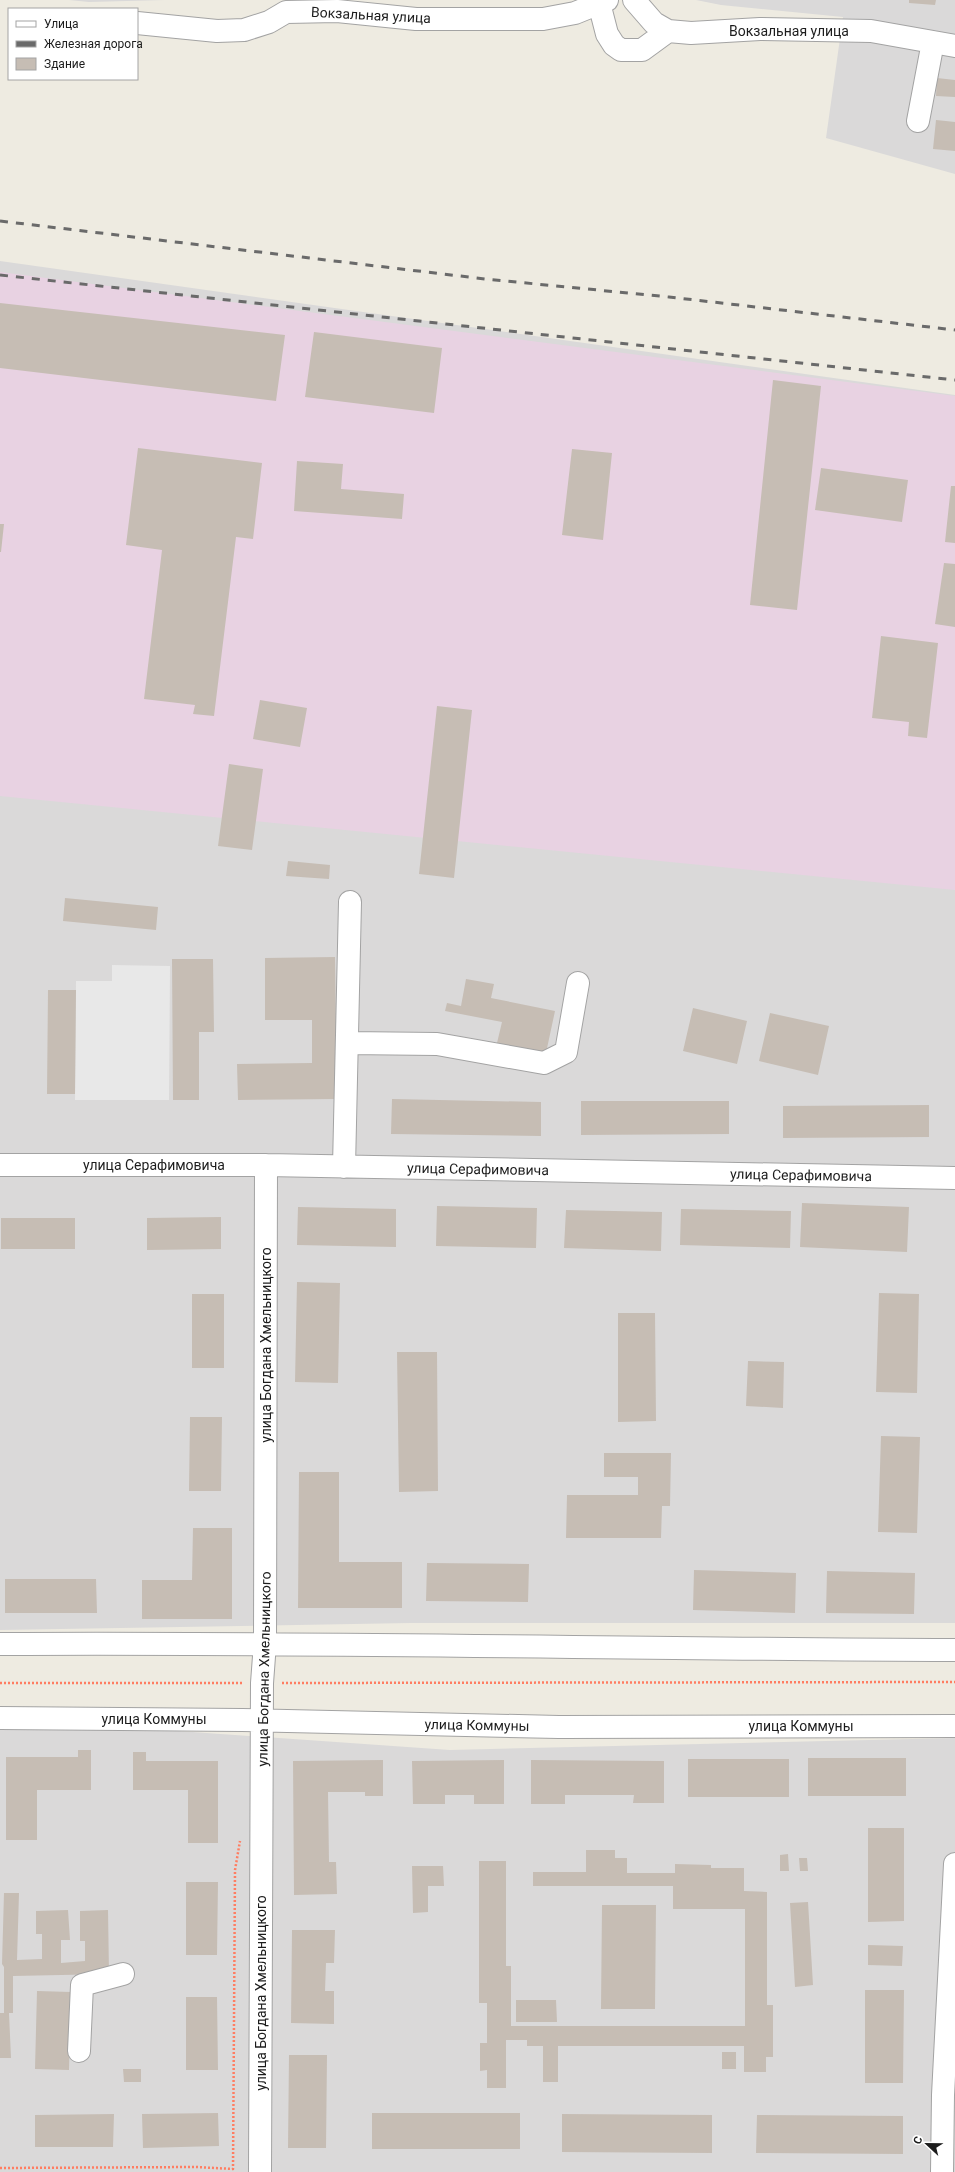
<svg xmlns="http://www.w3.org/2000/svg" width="955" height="2172" viewBox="0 0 955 2172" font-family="Roboto,sans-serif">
<rect width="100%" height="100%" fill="#eeebe1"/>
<path fill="#dad9d9" d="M69,0H165L89,2Z
M696,0H955V174L826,138L843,17L721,5Z
M0,261L955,395V1623H410L0,1630Z
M37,1721L450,1750L955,1738V2172H0V1722Z"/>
<path fill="#e8d2e2" d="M0,272L955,396V890L0,796Z"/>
<path fill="#e8e8e8" d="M112,965L170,966L169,1100H75L76,981H112Z"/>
<path fill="#c6bdb4" d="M909,0H936L935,5L909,3Z
M937,78L955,80V97L936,96Z
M936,120L955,122V151L933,149Z
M0,303L285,335L276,401L0,368Z
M314,332L442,348L434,413L305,397Z
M773,380L821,386L797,610L750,605Z
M138,448L262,463L253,539L236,537L214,716L193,714L195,705L144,699L162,550L126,545Z
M572,449L612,453L603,540L562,535Z
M297,461L343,464L341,489L404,494L402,519L294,511Z
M821,468L908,480L902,522L815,510Z
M951,486H955V543L945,542Z
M0,524H4L1,552H0Z
M944,563L955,564V627L935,624Z
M881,636L938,643L927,738L908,736L909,722L872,718Z
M260,700L307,708L300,747L253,739Z
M437,706L472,710L454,878L419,874Z
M229,764L263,769L252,850L218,846Z
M288,861L330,865L329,879L286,876Z
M65,898L158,907L156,930L63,921Z
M335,957L337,1099L238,1100L237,1064L312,1063V1020H265V958Z
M172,959H213L214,1032H199V1100H173Z
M466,979L494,984L491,998L555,1011L546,1053L497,1043L502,1022L445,1011L447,1003L461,1006Z
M48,990H76L75,1094H47Z
M693,1008L747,1021L737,1064L683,1051Z
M770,1013L829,1026L818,1075L759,1061Z
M392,1099L541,1102V1136L391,1134Z
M581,1101H729V1134L581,1135Z
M929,1105V1137L783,1138V1106Z
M802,1203L909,1207L907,1252L800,1247Z
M437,1206L537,1208L536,1248L436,1246Z
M298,1207L396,1209V1247L297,1245Z
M681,1209L791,1211L790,1248L680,1245Z
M566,1210L662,1212L661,1251L564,1248Z
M221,1217V1249L147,1250V1218Z
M1,1218H75V1249H1Z
M297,1282L340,1283L338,1383L295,1382Z
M879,1293L919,1294L917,1393L876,1392Z
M192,1294H224V1368H192Z
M618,1313H655L656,1421L618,1422Z
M397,1352H437L438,1491L399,1492Z
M748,1361L784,1362L783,1408L746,1406Z
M190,1417H222L221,1491H189Z
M881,1436L920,1437L917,1533L878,1532Z
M604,1453H671L670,1506H662L661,1538H566L567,1495H638V1477H604Z
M299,1472H339V1562H402V1608H298Z
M193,1528H232V1619H142V1580H192Z
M427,1563L529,1564L528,1602L426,1601Z
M694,1570L796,1573L795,1613L693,1610Z
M827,1571L915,1573L914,1614L826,1613Z
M5,1579H96L97,1613H5Z
M78,1750H91V1790H37V1840H6V1757H78Z
M133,1752H146V1761H218V1843H188V1790H133Z
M808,1758H906V1796H808Z
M688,1759H789V1797H688Z
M383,1760V1796H365V1792H328L329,1862H336L337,1894L294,1895L293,1761Z
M504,1760V1804H474V1795H445V1804H413L412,1761Z
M531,1760L664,1761V1803H633L634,1795H565V1804H531Z
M868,1828H904V1921L868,1922Z
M586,1850H615V1858H627V1873H675V1864L711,1865V1868H744V1891L767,1892V2005H773V2057H766V2072H744V2046H558V2082H543V2046H527V2040H506V2088H487V2070L480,2071V2043H487V2003H479V1861H506V1966H511V2026H745V1909H673V1886H533V1872H586Z
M788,1854L789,1871H780V1855Z
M799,1858H807L808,1871H800Z
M412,1866H443L444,1886H428V1912L413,1913Z
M186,1882H218L217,1955H186Z
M4,1893H19L17,1960L42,1959V1934H36V1911L68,1910L70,1940H61V1963L85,1961V1941H80V1911L108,1910L109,1974L13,1976V2013H9L11,2058H0V2013H4V1967L2,1964Z
M808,1902L813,1985L795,1987L790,1903Z
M602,1905H656L655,2009H601Z
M292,1930H335L334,1963H326L325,1991H334V2024L291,2023Z
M868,1945L903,1946L902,1966L868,1965Z
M865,1990H904L903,2083H865Z
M37,1991L71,1992L69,2070L35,2069Z
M186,1997H217L218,2070H186Z
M516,2000H556L557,2022H516Z
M722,2052H736V2069H722Z
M289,2055H327L326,2148H288Z
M123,2069H141V2082H124Z
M218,2113L219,2146L143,2148L142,2114Z
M372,2113H520V2149H372Z
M114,2114L113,2147H35V2115Z
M562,2114L712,2115V2153L562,2152Z
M757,2115L903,2116V2154L756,2153Z"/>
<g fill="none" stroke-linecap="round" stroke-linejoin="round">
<defs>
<path id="minor" d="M634,0L654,23L668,31L691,33L760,29L871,31L955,46
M599,3L607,34L614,45L621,50H642L668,31
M137,23L217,31L244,30L269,22L286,12L337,11L416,19H543L575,13L607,0
M918,121L933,42
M348,1043L437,1044L544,1063L566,1052L578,983
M0,1165H266L955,1178
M344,1167L350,902
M0,1644C318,1642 637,1649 955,1650
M0,1718L242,1720L559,1727L955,1726
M79,2051L82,1985L123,1974
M260,2172L262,1683L265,1643L266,1165
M942,2172L943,2095L955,1864"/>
</defs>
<use href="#minor" stroke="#a3a3a3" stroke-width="24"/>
<path stroke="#ff7d61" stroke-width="2.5" stroke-dasharray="2 2" stroke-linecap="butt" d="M0,1683H243
M282,1683L955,1682
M0,2168L196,2167L233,2169L235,1870L240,1841"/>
<use href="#minor" stroke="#fff" stroke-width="22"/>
<path stroke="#6a6a6a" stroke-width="3" stroke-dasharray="8 8" stroke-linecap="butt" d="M0,221L485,279L669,297L955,330
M0,275L955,380"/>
</g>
<g text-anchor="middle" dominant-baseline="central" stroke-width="3" stroke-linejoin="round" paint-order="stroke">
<g font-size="14" fill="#1c1c1c" stroke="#fff">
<text transform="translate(371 15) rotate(3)">Вокзальная улица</text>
<text x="789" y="31">Вокзальная улица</text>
<text x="154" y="1165">улица Серафимовича</text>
<text transform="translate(478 1169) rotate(1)">улица Серафимовича</text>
<text transform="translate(801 1175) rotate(1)">улица Серафимовича</text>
<text transform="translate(266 1345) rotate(-90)">улица Богдана Хмельницкого</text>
<text transform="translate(264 1669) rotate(-89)">улица Богдана Хмельницкого</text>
<text x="154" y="1719">улица Коммуны</text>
<text transform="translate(477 1725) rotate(1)">улица Коммуны</text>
<text x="801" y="1726">улица Коммуны</text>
<text transform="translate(261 1993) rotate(-90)">улица Богдана Хмельницкого</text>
</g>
</g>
<rect x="8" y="8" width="130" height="72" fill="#ffffff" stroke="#a4a4a4"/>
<rect x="16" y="21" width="20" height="6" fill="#ffffff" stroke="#a4a4a4"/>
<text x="44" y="28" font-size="12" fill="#1c1c1c">Улица</text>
<rect x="16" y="41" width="20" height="6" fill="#6a6a6a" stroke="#a4a4a4"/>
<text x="44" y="48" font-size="12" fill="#1c1c1c">Железная дорога</text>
<rect x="16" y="58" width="20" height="12" fill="#c6bdb4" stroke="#a4a4a4"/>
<text x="44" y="68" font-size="12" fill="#1c1c1c">Здание</text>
<g transform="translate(927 2144) rotate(292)" stroke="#ffffff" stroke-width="3" paint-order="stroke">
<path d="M0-3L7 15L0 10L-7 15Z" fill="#1c1c1c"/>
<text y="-6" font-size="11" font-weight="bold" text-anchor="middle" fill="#1c1c1c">С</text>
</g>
</svg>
